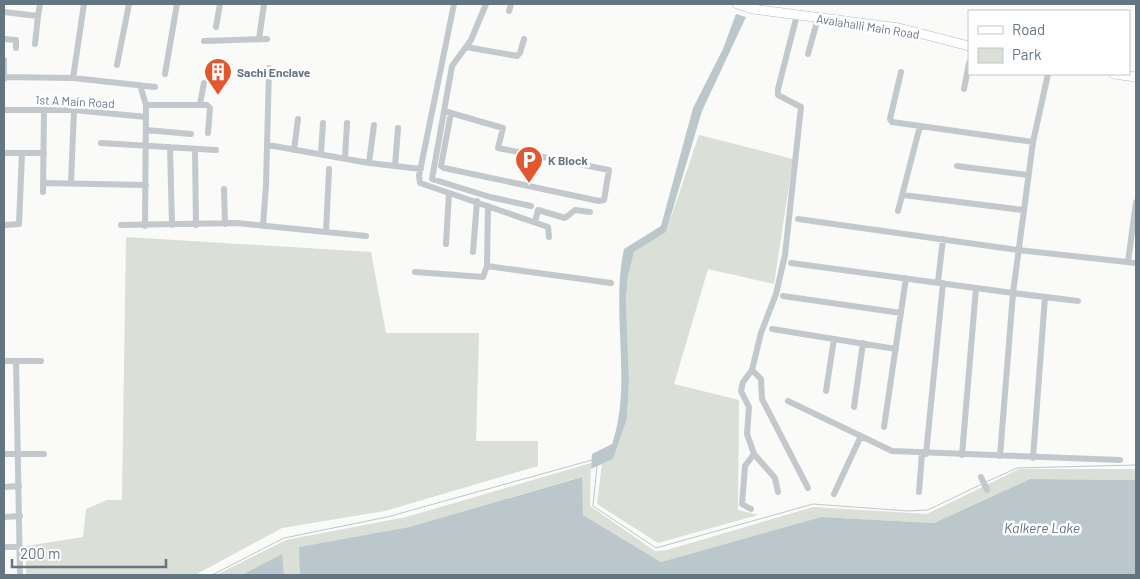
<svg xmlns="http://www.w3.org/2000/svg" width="1140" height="579" viewBox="0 0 1140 579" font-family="Barlow,sans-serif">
<rect width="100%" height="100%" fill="#fafaf8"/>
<path fill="#dadfd7" d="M699,135L793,159L774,284L708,269L674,384L739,400L738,510L758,515L658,543L597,504L602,464L613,459L627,419L629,381L626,300L628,276L634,252L666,232Z
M126,237L371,252L386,333H479L476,441H538V466L385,511L282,528L195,575H26V546L83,537L86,509L107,500H122Z
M591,463L590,506L655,551L667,550L813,507L927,514L1019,469H1136V480L1030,479L934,523L821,517L661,562L583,515L581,477L409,527L300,547V575H216L286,540L406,517Z"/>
<path fill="#bbc7cb" d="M736,14L746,17L702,111L666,232L634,252L628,276L626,300L629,381L627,419L613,459L591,469L592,454L612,444C633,384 610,313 624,249L661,226L693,108L723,49Z
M582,477L583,515L661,562L821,517L934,523L1030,479L1136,480V575H300L299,547L409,527Z
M282,554L284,575H242Z"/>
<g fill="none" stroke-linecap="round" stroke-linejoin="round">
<path stroke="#bbc7cb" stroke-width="1" d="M597,466L593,506L656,548L813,504L908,511L928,510L982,484
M986,482L1017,468L1136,465
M212,575L284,538L387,517L592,460"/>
<defs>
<path id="secondary" d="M737,4L753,9L899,28L969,46
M1114,74L1136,77"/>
</defs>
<use href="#secondary" stroke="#b3babf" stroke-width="10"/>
<path stroke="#c3c8cc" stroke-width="6" d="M454,4L419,176L420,183L548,227L549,237
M486,4L471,40L452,66L432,179L490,197L531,206
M509,11L511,4
M4,12L38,16L35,44
M38,16L40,4
M216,27L220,4
M4,39L16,40V48
M259,39L264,4
M204,41L267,39
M466,47L517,56L520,53L524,39
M808,54L818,18
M117,65L129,4
M901,72L890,119L892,122L1033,142
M165,74L177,4
M4,77V60
M73,78L84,4
M4,79V77L73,78L155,87
M140,85L146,105L145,226
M964,89L969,63
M200,104L204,83
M146,105H207L210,108L208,133
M4,110H74L146,117
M444,111L503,128L498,148L609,170L604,200L599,201L444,168L441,166L451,113
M146,130L191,134
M101,143L216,150
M268,145L369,163L421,169
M170,147L172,225
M195,149L196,225
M294,150L298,119
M4,153H44
M321,154L323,123
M345,158L347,123
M369,163L374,125
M395,166L398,128
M957,166L1028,175
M43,183L146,185
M71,183L74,110
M224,189L225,224
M43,192L44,110
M903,195L1023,210
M488,206L487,266L611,283
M898,211L920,126
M798,219L1018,250L1136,263
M535,222L538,210L565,218L575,210L590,212
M4,225L19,224L22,153
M121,225L237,223L366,236
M263,226L266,185L269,68
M326,232L329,169
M446,244L449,193
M473,252L477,201
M1128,262L1136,202
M791,263L1013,293L1033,142L1048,74
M415,272L483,277L487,266
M938,282L943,239
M783,296L901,313
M772,329L896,349
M4,361H41
M16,361L20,575
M752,370L761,379L762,399L808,488
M826,391L834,339
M788,401L892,451L1120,460
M854,407L863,343
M884,427L906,278
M4,454H44
M926,454L943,283
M962,455L976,288
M1000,456L1013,293L1078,301
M1033,458L1045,297
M981,477L987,490
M4,487L19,486
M778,492L775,478L754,454L747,434L749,407L741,391L743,382L752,370L761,333L776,294L785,255L801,107L778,95V89L797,15
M919,492L922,453
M834,494L860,438
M751,509L742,504L745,466L754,454
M4,517L20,516
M4,547H20"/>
<use href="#secondary" stroke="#fff" stroke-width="9"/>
</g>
<defs>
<symbol id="building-pin" viewBox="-11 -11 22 30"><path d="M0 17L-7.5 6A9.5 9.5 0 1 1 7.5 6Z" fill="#e4572e" stroke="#fff"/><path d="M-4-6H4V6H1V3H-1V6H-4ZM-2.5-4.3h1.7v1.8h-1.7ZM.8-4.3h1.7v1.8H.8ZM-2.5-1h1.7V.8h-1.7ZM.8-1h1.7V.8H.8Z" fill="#fff"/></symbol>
<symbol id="parking-pin" viewBox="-11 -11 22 30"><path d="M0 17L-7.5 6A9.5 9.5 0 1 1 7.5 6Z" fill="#e4572e" stroke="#fff"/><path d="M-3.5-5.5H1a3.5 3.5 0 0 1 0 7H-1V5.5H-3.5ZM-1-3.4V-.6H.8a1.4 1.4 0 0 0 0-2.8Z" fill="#fff"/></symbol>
</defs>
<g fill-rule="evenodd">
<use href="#building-pin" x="202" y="56" width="32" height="43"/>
<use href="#parking-pin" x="513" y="144" width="32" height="43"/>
</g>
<g text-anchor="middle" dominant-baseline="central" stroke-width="5" stroke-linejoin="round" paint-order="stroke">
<g font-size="12" fill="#657683" stroke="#fff">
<text transform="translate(868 26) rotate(9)">Avalahalli Main Road</text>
<text transform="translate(75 101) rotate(3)">1st A Main Road</text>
</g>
<g font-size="12" font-weight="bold" fill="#657683" stroke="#fff" text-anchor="start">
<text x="237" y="72">Sachi Enclave</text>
<text x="548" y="160">K Block</text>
</g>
<g font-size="14" font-style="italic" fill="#60757c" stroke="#fff">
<text x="1042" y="527">Kalkere Lake</text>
</g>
</g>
<rect width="1140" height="579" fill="none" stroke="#657683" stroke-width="10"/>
<rect x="968" y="10" width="162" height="65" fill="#ffffff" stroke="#c1c8cd"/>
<rect x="978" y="26" width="25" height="8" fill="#ffffff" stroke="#c1c8cd"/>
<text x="1012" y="35" font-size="15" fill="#657683">Road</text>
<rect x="978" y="48" width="25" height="15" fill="#dadfd7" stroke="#c1c8cd"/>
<text x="1012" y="60" font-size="15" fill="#657683">Park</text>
<path d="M12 559v8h154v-8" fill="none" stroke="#657683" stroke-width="2.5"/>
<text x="20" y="559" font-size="15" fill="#657683" stroke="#ffffff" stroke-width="4" paint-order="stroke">200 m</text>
</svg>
